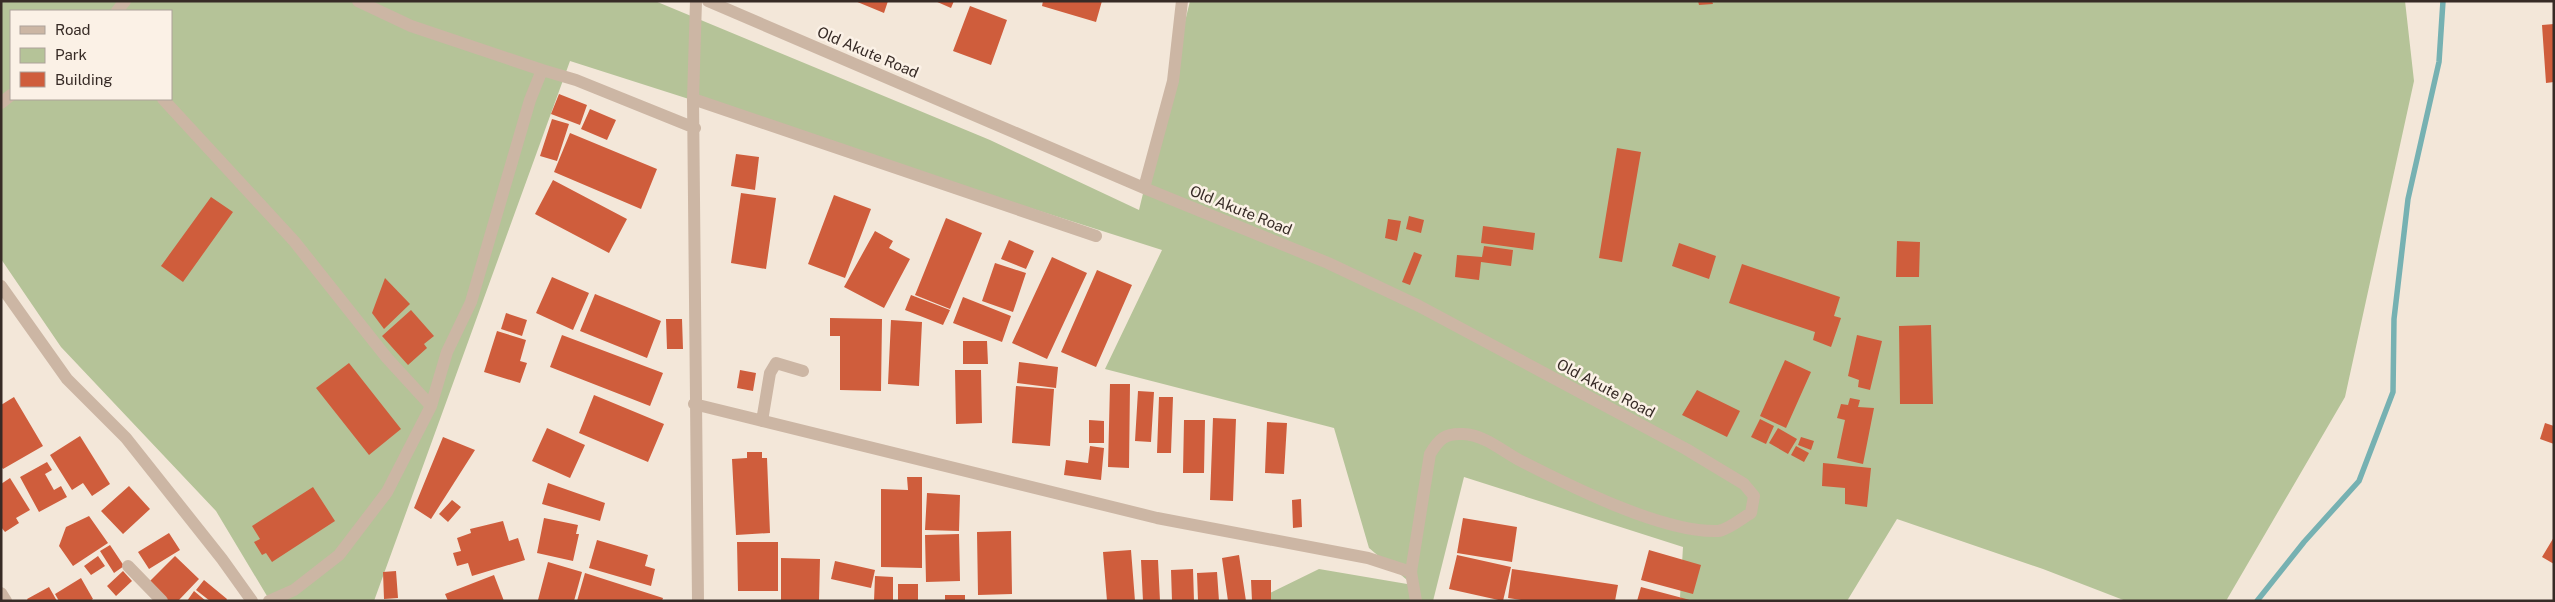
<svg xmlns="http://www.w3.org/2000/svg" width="2555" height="602" viewBox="0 0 2555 602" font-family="'Public Sans',sans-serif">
<rect width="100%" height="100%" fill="#f3e7d9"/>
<path fill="#b5c398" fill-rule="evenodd" d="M1,1H655L990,140L1139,210L1190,1H2405L2414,81L2345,397L2226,601H2126L2043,569L1897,519L1847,601H1686L1680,597L1683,547L1464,477L1433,601H1254L1319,569L1413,585L1369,548L1334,428L1105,369L1162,250L570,61L374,601H270L216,511L61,347L1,259ZM11,11H171V99H11Z"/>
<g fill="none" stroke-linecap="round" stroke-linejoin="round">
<path stroke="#76b1b2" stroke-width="5.5" d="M2257,601L2304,542L2359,481L2393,392L2394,319L2408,199L2439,62L2443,1"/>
</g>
<path fill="#cf5d3c" d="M855,1H888L884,13Z
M935,1H954L951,8Z
M1043,1H1102L1096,22L1042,6Z
M1698,1H1712L1713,4L1699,5Z
M970,6L1007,20L991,65L953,51Z
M2554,24V82L2546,83L2542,25Z
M559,94L587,105L580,125L551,114Z
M590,109L616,120L607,140L581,129Z
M552,119L569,124L557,161L540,156Z
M570,133L657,169L641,209L554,172Z
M1617,148L1641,152L1622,262L1599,258Z
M736,154L759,157L755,190L731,186Z
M553,180L627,219L609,253L535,214Z
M741,193L776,198L766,269L731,263Z
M834,195L871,209L845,278L808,264Z
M211,197L233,212L183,282L161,266Z
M1409,216L1424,220L1421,233L1406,229Z
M946,218L982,233L950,309L915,295Z
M1388,219L1401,221L1397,241L1385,238Z
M1483,226L1535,233L1533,250L1481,243Z
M875,231L893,241L889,248L910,259L884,308L844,287Z
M1009,240L1034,251L1026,269L1001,259Z
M1897,241L1920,242L1919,277H1896Z
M1679,243L1716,256L1709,279L1672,266Z
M1484,246L1513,250L1511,266L1481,262L1479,280L1455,277L1457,255L1482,257Z
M1414,252L1422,255L1410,285L1402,282Z
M1052,257L1087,273L1047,359L1012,343Z
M995,263L1026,273L1013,312L982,301Z
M1742,264L1840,297L1834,316L1841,318L1831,347L1813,340L1815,332L1729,303Z
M1097,270L1132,285L1096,367L1061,352Z
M552,277L589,293L573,330L536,313Z
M385,278L410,304L384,329L372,313Z
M595,294L661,321L647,358L580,331Z
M911,295L950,310L943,325L905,310Z
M963,297L1011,316L1002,342L953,323Z
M411,310L434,336L424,344L427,348L408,365L382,336Z
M506,313L527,320L522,336L501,329Z
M830,318L882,319L881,391L840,390V336H830Z
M666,319H682L683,349H667Z
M891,320L922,322L919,386L888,384Z
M1931,325L1933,404H1900L1899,326Z
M497,331L526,340L520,361L527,363L520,383L484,372Z
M562,335L663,373L650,406L550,367Z
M1857,335L1882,341L1870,390L1858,387L1859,380L1848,376Z
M963,341H987L988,364H963Z
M1785,360L1811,372L1786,428L1760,416Z
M1019,362L1058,367L1056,388L1017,383Z
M349,363L401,429L369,455L316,388Z
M740,370L756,373L753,391L737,388Z
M955,370H981L982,423L956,424Z
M1110,384H1130L1129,468L1108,467Z
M1016,386L1054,389L1050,446L1012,443Z
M1697,390L1740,411L1727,437L1682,415Z
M1138,391L1154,392L1151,442L1135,441Z
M594,395L664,424L648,462L579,433Z
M14,397L43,446L3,469L1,466V405Z
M1159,397H1173L1171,453H1157Z
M1850,398L1860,400L1858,407L1874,408L1863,464L1837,458L1845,420L1837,418L1841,404L1848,405Z
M1213,418L1236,419L1233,501L1210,500Z
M1760,419L1774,426L1766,444L1751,437Z
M1089,420L1104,421V443H1089Z
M1184,420H1205L1204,473H1183Z
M1267,422L1287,423L1284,474L1265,473Z
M2545,423L2554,426V444L2540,439Z
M547,428L585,445L570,478L532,461Z
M1778,428L1797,439L1788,454L1769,443Z
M80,436L110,484L92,496L83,483L72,490L50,455Z
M443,437L475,450L431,519L414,508Z
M1801,437L1814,441L1811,450L1798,445Z
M1090,446L1104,448L1101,480L1064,475L1066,460L1088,463Z
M1796,446L1809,453L1804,462L1791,455Z
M747,452H762V458H767L770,533L736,535L732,459L747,458Z
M47,462L52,470L45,474L54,490L61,486L67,497L39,512L20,477Z
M1823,463L1871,468L1867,507L1845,504V488L1822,486Z
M907,477H922V568L881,567V489L908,490Z
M10,478L30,510L16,518L19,523L5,532L1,527V484Z
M548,483L605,503L600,521L542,504Z
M129,486L150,509L123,534L101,511Z
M313,487L335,521L272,562L266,553L262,555L254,542L260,539L252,526Z
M927,493L960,495L959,531L925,530Z
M1301,499L1302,527L1293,528L1292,500Z
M452,500L461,507L448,522L439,514Z
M89,516L108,543L73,566L59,546L66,527Z
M544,518L578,525L576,534H579L573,561L537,553Z
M1463,518L1517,527L1512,562L1457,553Z
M503,521L509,541L518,538L525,560L472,576L468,563L457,566L453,553L461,551L457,538L471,533L470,529Z
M1011,531L1012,594L978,595L977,532Z
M169,533L180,550L149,569L138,552Z
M959,534L960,581L926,582L925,535Z
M2554,537V564L2542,557Z
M597,540L648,555L645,566L655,569L651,586L589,568Z
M737,542H778V591H738Z
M110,545L124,566L114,573L100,551Z
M1131,550L1135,601H1107L1103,552Z
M1649,550L1701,565L1693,594L1641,580Z
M1239,555L1246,601H1228L1222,558Z
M1457,555L1511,567L1503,601L1449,589Z
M98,556L105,566L91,575L84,566Z
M175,556L199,579L178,601H166L148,583Z
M781,558L820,559L819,601H781Z
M1141,560H1158L1160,601H1143Z
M835,561L875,570L871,588L831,579Z
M548,562L582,572L574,601L538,600Z
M1193,569L1194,601H1172L1171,570Z
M1512,569L1618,585L1615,601H1528L1508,598Z
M123,571L132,581L116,596L107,586Z
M396,571L398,598L384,599L383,572Z
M1217,572L1219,601H1198L1197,573Z
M585,573L663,598L662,601H577Z
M494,575L504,601H448L445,594Z
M875,576L893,577V601H874Z
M81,578L93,599L90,601H59L55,594Z
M204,580L227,599L226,601H210L196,590Z
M1251,580H1271V601H1252Z
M898,584H918V601H898Z
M49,587L57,601H28L27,599Z
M1641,587L1690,600V601H1637Z
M194,591L206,601H187Z
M945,595H965V601H945Z"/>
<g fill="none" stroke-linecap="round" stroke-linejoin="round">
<path stroke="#ccb6a4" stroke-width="12" d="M358,1L411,26L542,70
M696,1L693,99L698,601
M708,1L1144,188L1328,263L1419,306L1686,449L1744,484L1754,496L1751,513C1742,518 1728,530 1718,531C1663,533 1570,486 1521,461C1502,451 1485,435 1463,434C1445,433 1439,439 1430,454L1411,572L1416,601
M117,11L125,1
M163,99L294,241L387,358L431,406
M693,99L1096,236
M1,103L11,95
M1144,188L1173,81L1182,1
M1,286L67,379L126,438L222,559L252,601
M694,404L1157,518L1368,558L1411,572
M762,421L770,373L776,363L803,371
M128,566L162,601
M1,593L6,601
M269,601L294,590L339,555L387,492L431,406L447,352L471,302L530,100L542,70L576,80L695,128"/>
</g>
<g text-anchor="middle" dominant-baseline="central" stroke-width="5" stroke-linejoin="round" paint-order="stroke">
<g font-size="15" fill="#372b26" stroke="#fbf1e6">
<text transform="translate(868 52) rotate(23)">Old Akute Road</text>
<text transform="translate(1241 210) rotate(22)">Old Akute Road</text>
<text transform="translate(1606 388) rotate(28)">Old Akute Road</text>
</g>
</g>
<rect width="2555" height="602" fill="none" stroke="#372b26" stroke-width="5"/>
<rect x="10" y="10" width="162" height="90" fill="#fbf1e6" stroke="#ada299"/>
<rect x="20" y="26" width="25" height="8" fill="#ccb6a4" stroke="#ada299"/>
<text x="55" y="35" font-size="15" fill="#372b26">Road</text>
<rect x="20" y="48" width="25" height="15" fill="#b5c398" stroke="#ada299"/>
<text x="55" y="60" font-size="15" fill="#372b26">Park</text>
<rect x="20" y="72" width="25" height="15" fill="#cf5d3c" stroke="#ada299"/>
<text x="55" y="85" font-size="15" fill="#372b26">Building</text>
</svg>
